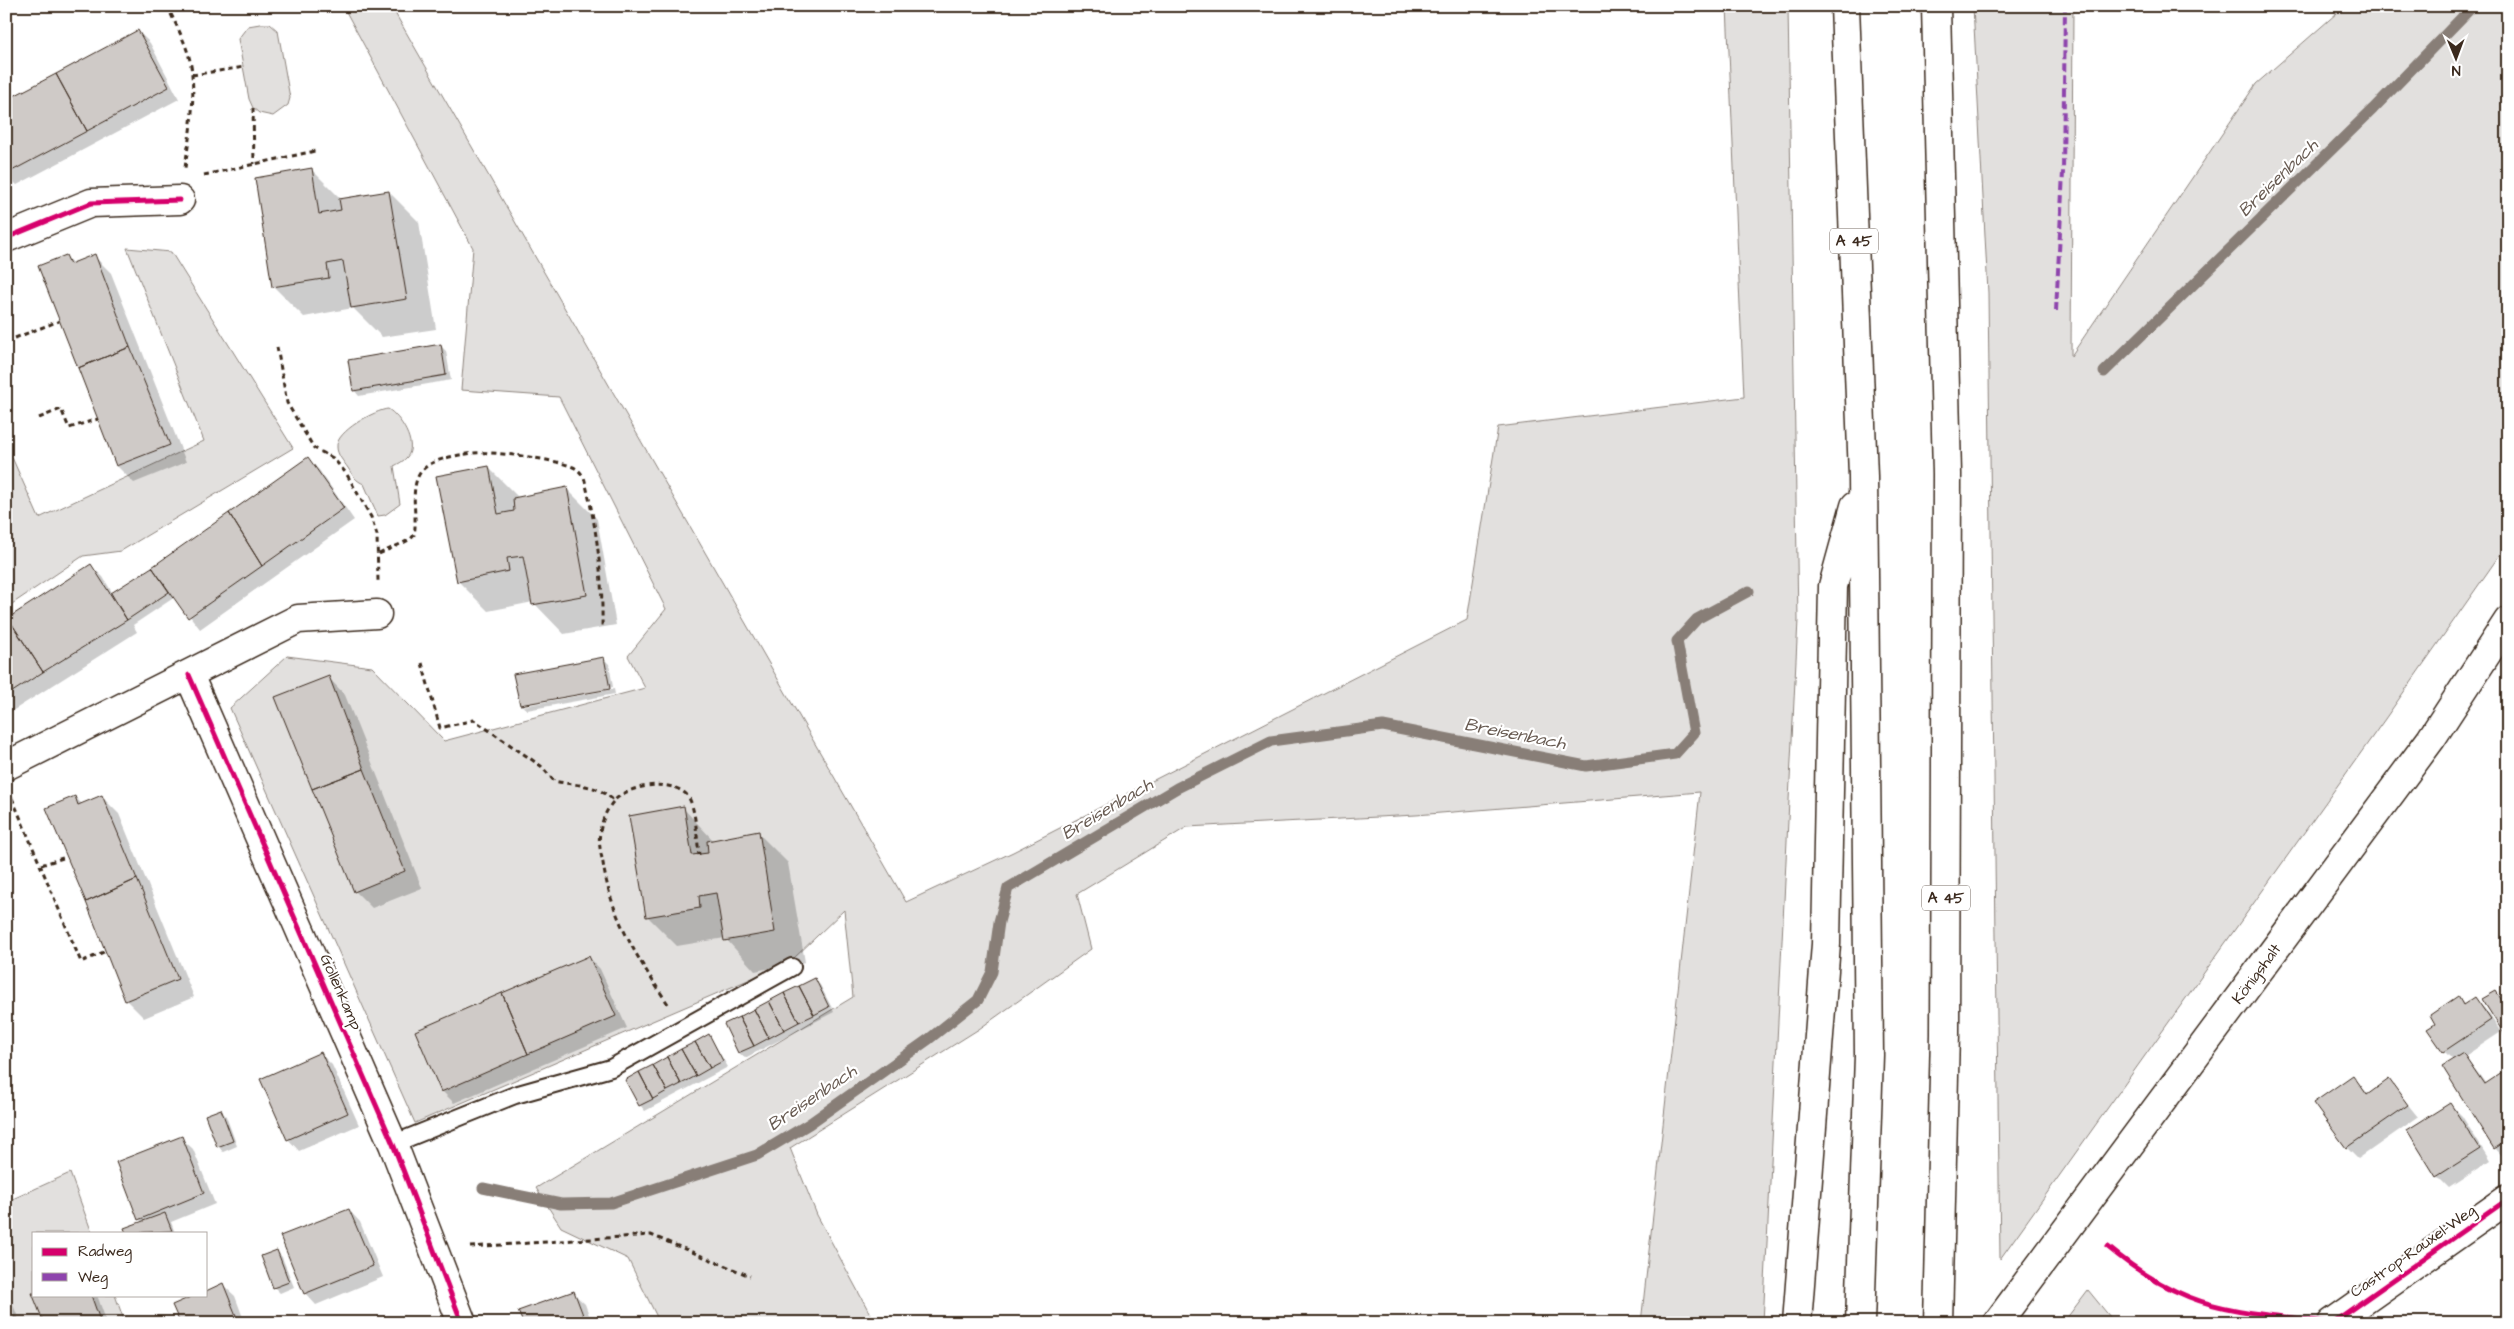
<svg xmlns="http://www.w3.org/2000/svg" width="2514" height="1329" viewBox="0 0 2514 1329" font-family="'Architects Daughter',sans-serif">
<rect width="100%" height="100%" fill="#fff"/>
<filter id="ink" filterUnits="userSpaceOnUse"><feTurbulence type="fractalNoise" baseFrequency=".02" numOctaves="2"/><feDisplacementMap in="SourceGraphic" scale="10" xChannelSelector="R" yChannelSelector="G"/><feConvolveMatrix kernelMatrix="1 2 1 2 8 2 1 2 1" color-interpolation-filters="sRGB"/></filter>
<g filter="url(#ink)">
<path fill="#e2e0de" stroke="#8e857e" d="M343,6H391L906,902L1013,852L1467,620L1498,427L1744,397L1727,6H1788L1798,620L1763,1323H1641L1700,792L1416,815L1187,827L1077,894L1091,949L979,1029L790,1148L817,1215L875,1323H660L628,1259L561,1227L536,1188L853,997L844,910L790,962L415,1123L230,708L287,656L372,667L444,741L645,688L628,656L666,609L559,397L461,390L473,248Z
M1973,6H2073L2071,356L2256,84L2345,6H2508V543L2385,719L2000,1259L1988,293Z
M260,24H270L278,31L290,98L288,105L273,116L259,113L253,108L249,99L238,39L248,26Z
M127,248L171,252L293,448L121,551L83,556L6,608V444L39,518L204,441Z
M388,409C400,416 418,444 407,457C404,461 398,464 394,466L400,504L385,515L378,516L364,484C356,481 353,476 348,468C344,462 337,455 337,447C335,432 375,410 388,409Z
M70,1173L92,1233H34V1295H115L125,1323H6V1202Z
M2088,1290L2115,1323H2063Z"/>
<path fill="#0003" d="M138,31L150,43L179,99L17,185L6,175V102Z
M6,38L12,57L6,58Z
M311,169L342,200L389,192L419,222L436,329L382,337L353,308L304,317L274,287Z
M66,256L73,264L94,256L111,273L186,462L134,483L117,466L39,266Z
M440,345L446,351L451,380L359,396L354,390Z
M307,458L319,470L354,520L200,629L175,597L133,625L137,632L6,715V620L91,566L103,577L113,594L152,569Z
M488,467L518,497L567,489L597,519L616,625L564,634L533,602L488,611L458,581Z
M603,658L609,664L613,687L523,703V706L614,689L615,694L527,710L521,705Z
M328,677L345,695L422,888L372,908L355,891Z
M75,797L82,804L102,797L119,814L194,997L144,1018L127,1001L48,808Z
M683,808L714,841L758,833L788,863L805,962L755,971L725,938L677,946L647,916Z
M589,957L600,969L627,1028L454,1103L442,1091Z
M814,980L820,985L834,1012L745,1058L739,1053L725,1025Z
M2458,998L2465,1005L2475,999L2486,1010L2501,1032L2465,1056L2486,1084L2508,1070L2506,1160L2495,1148L2453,1060L2444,1051L2437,1024Z
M709,1036L728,1067L645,1111L640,1105Z
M321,1054L332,1065L359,1125L299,1151L288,1139Z
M2353,1077L2369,1095L2389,1081L2418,1117L2358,1159L2347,1148Z
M2450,1104L2462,1116L2490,1161L2449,1188L2437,1176Z
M220,1110L226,1116L237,1146L223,1152L218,1146Z
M181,1138L193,1149L215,1204L171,1222L175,1233H127L143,1222L139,1219Z
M349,1210L360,1222L383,1277L316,1305L305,1293Z
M277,1251L282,1257L294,1287L280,1293L274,1287Z
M223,1285L235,1296L245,1323H181L206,1295Z
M6,1288L20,1322L19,1323H6Z
M573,1293L585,1304L592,1323H524Z
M34,1295H97L107,1323H45Z"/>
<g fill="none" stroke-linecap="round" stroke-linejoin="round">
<path stroke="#887e77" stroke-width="11" d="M2104,372L2373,109L2473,6
M483,1188L561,1204L611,1203L757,1155L809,1124L929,1039L978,1000L992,972L999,922L1008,888L1177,788L1271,741L1383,726L1586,766L1675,754L1694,733L1677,641L1697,619L1749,591"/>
</g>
<path fill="#cfcac7" stroke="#3b2a1e" d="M138,30L169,87L87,131L56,74Z
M56,74L87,131L6,174V100Z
M312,168L319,214L341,210L339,199L389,191L407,299L351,308L343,261L327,264L329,278L272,287L255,178Z
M95,254L130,347L78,368L38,266L66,255L70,264Z
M441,344L446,375L353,391L348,360Z
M130,347L170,445L116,466L78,368Z
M308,457L344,508L262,566L229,513Z
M489,466L498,514L514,511L513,498L567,487L587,595L532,605L523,556L507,558L509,571L457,582L436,476Z
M229,513L262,566L188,618L152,567Z
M91,564L127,620L43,672L8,618Z
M152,567L169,592L127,620L111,593Z
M8,618L43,672L6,696V619Z
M604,657L610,689L520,705L513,674Z
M329,676L364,769L312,789L275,697Z
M364,769L405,871L354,892L312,789Z
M102,795L137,879L86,902L46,808L75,796L78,805Z
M684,806L692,855L708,853L707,841L759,831L775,932L724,941L716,893L699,896L700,908L646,917L629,816Z
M137,879L178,979L125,1001L86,902Z
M589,956L616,1016L528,1054L502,993Z
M815,978L829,1007L814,1015L799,986Z
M799,986L814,1015L799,1022L784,993Z
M2496,991L2508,1010V1040L2482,999Z
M502,993L528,1054L441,1092L415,1031Z
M784,993L799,1022L784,1030L769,1001Z
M2458,996L2463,1005L2475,997L2491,1020L2443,1052L2427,1029L2435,1024L2430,1015Z
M769,1001L784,1030L769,1038L754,1009Z
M754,1009L769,1038L754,1046L739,1017Z
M739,1017L754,1046L738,1053L724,1024Z
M709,1034L723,1061L710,1068L695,1042Z
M695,1042L710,1068L696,1076L681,1049Z
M681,1049L696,1076L681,1084L667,1057Z
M321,1052L348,1113L287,1140L260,1079Z
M2463,1053L2484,1084L2508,1068V1140L2494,1149L2442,1066Z
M667,1057L681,1084L667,1091L653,1065Z
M653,1065L667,1091L653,1099L639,1072Z
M639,1072L653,1099L639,1106L625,1080Z
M2353,1075L2367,1095L2389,1079L2408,1105L2346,1148L2313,1103Z
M2450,1103L2480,1149L2436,1177L2407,1130Z
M221,1109L233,1141L217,1147L205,1115Z
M182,1136L204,1193L138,1220L116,1162Z
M349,1209L373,1266L304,1294L280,1236Z
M165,1213L172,1231L126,1233L124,1228Z
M277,1250L289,1282L273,1288L261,1256Z
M223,1283L239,1323H180L172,1305L195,1295H206V1291Z
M574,1291L586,1323H523L518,1311Z
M32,1293H34V1295H91L101,1323H44Z"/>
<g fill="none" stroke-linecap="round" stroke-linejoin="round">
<defs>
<path id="service" d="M393,1144L515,1095L611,1068L792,967"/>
<path id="minor" d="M6,238L91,203L180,200
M189,675L393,1144L462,1323
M6,766L298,619L377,614
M2332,1323L2508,1199"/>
<g id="secondary">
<path id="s1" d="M1997,1323L2431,739L2508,621"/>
</g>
<path id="motorway" d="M1845,6L1863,476L1869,1055L1860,1323
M1936,6L1947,474L1945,1034L1938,1323
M1797,1323L1826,944L1833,586L1855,506"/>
</defs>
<use href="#service" stroke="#3b2a1e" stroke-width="20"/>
<use href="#minor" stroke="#3b2a1e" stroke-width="31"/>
<use href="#secondary" stroke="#3b2a1e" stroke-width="31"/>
<use href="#motorway" stroke="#3b2a1e" stroke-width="31"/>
<path stroke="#3b2a1e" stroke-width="3" stroke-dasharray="5 4" stroke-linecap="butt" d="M167,6C177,27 191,51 192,75C195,105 189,138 185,168
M192,75L244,67
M253,108L254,164
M204,175L315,151
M15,338L59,321
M277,347L287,403L314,448L333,458L346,473L371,517L377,535L378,581
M39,418L61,409L69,428L98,419
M379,554L411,539L414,535C418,516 409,490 420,473C429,459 458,455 473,453C493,451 554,459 573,467C578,469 580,472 584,477C597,528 603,577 602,629
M422,663L440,728L474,720L541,766L554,781C576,786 597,783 614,801
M12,798L81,962L106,951
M41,865L66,857
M668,1004C638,959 611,918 603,863C601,854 598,842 600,833C601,823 606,810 613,802C627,785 671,778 687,795C696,806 697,840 699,855
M470,1247L651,1235L750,1276"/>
<use href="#service" stroke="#fff" stroke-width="16"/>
<use href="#minor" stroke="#fff" stroke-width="28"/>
<use href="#secondary" stroke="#fff" stroke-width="28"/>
<use href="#motorway" stroke="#fff" stroke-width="28"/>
<path stroke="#8e44ad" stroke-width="4" stroke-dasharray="8 4" stroke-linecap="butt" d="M2056,311L2063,172L2065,6"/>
<defs>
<path id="cycleway" d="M6,238L91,203L180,200
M189,675L393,1144L462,1323
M2108,1247C2132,1267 2159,1285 2189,1297C2231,1314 2286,1316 2332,1323
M2332,1323L2508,1199"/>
</defs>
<use href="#cycleway" stroke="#fff" stroke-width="8"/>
<use href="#cycleway" stroke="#d6006c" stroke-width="5"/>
</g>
</g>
<g text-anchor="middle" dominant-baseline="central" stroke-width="4.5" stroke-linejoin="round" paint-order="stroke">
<g fill="#fff" stroke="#766a62" stroke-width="1">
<rect x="1830" y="228.5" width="48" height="25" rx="4"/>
<rect x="1922" y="885.5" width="48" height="25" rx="4"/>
</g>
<g font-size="15" font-weight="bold" fill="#3b2a1e">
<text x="1854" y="241">A 45</text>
<text x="1946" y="898">A 45</text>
</g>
<g font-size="16" fill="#3b2a1e" stroke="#fff">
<text stroke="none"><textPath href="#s1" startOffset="435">Königshalt</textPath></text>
<text transform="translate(341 992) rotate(66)">Göllenkamp</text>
<text transform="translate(2413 1251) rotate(-35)">Castrop-Rauxel-Weg</text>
</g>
<g font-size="18" font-style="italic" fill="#685b52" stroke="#fff">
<text transform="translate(2278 178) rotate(-44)">Breisenbach</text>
<text transform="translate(1515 734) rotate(11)">Breisenbach</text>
<text transform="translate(1107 809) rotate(-31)">Breisenbach</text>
<text transform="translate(812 1098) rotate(-34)">Breisenbach</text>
</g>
</g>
<rect width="2514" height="1329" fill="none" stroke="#fff" stroke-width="25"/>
<rect x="12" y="12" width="2489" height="1304" fill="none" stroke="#3b2a1e" stroke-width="2" filter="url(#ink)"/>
<rect x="32" y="1232" width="175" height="65" fill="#ffffff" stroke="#b1aaa5"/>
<rect x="42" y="1248" width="25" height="8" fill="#d6006c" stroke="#b1aaa5"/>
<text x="78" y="1256" font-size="15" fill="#3b2a1e">Radweg</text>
<rect x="42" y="1273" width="25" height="8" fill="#8e44ad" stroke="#b1aaa5"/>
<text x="78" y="1282" font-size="15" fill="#3b2a1e">Weg</text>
<g transform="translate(2456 58) rotate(179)" stroke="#ffffff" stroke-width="4" paint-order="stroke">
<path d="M0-4L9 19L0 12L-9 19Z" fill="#3b2a1e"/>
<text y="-8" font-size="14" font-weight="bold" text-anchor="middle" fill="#3b2a1e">N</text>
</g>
</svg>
